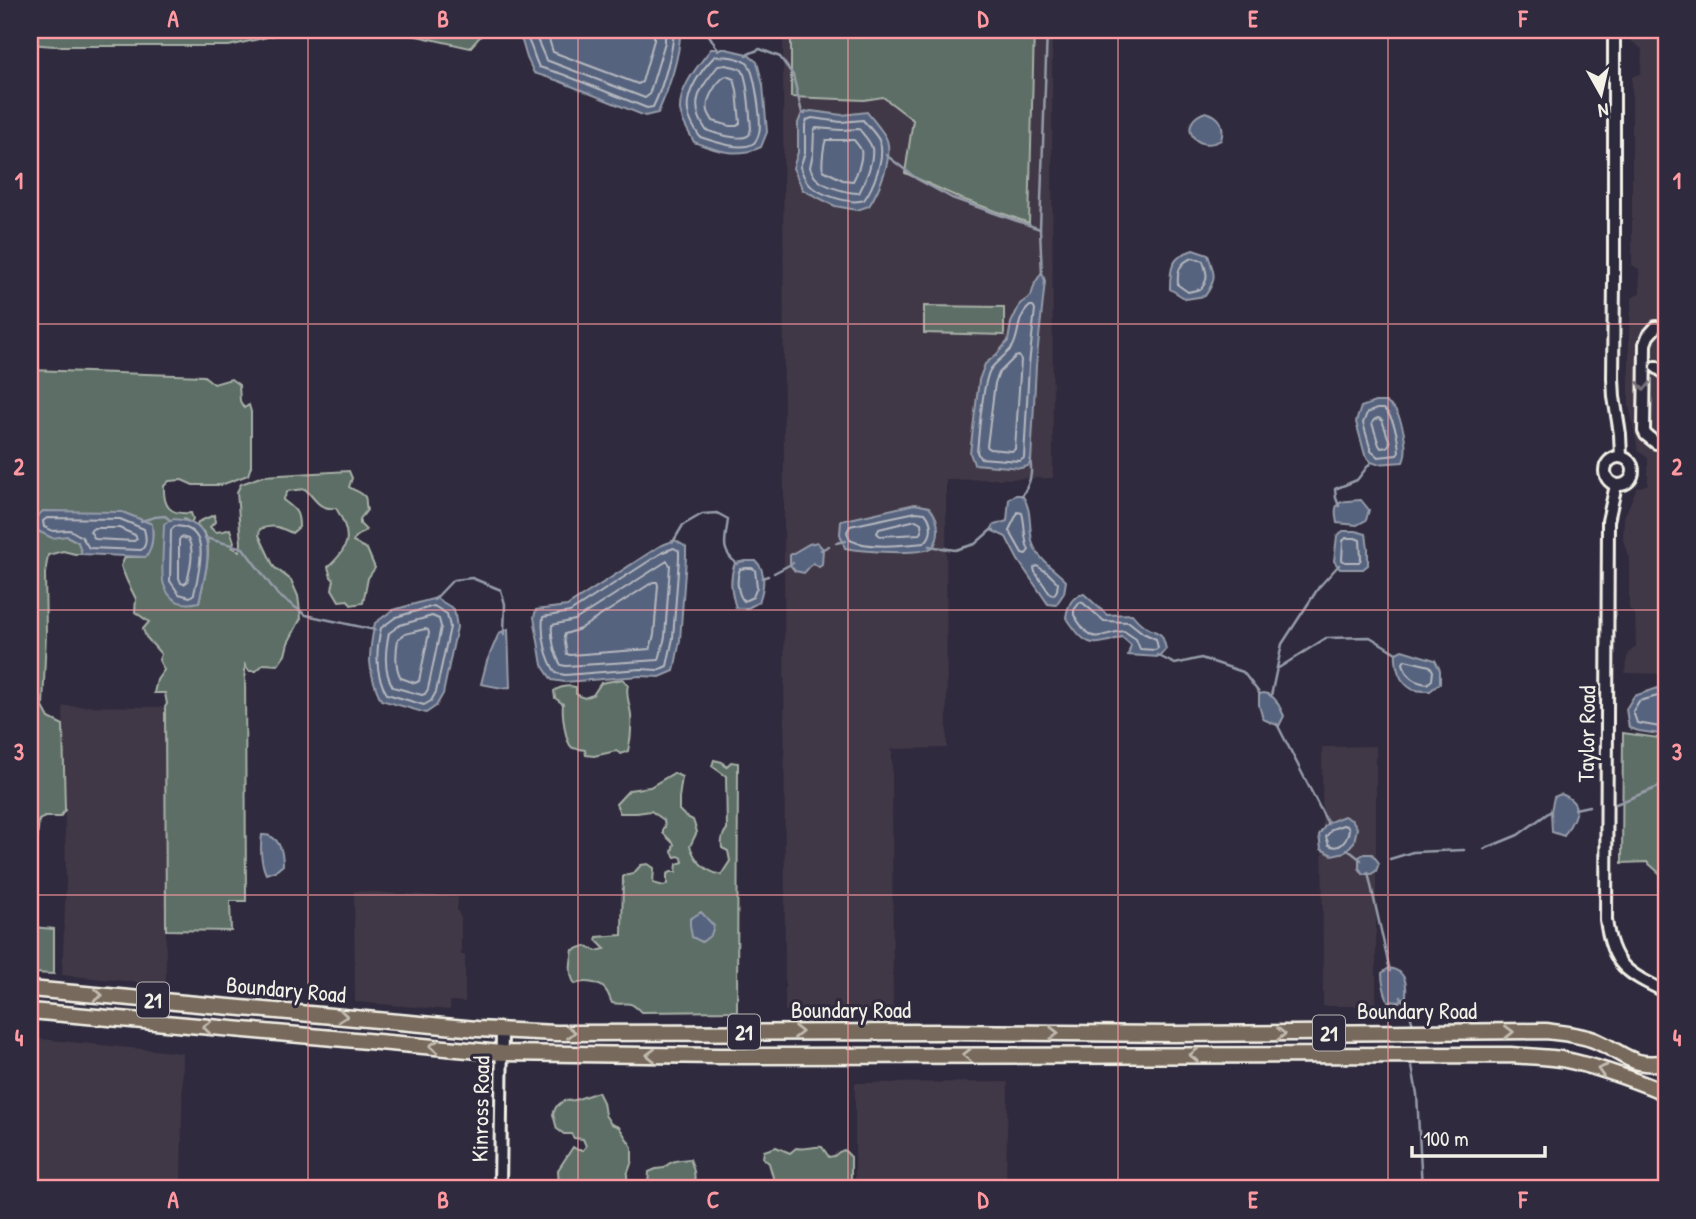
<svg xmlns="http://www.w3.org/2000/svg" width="1696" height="1219" viewBox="0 0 1696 1219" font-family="'Patrick Hand',sans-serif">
<rect width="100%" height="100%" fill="#2f2a3d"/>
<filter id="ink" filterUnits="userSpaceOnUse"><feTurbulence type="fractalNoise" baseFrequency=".0143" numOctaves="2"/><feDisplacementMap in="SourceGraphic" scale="14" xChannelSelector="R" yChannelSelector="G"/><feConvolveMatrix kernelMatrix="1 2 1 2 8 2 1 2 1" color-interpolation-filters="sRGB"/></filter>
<g filter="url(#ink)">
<path fill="#413746" d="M783,30H1052L1053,478L946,480L947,748L892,749L893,1010L785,1011Z
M1631,30H1666V674L1625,673L1626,661L1629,653L1636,646L1635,614L1629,609V558L1623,540L1624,517L1637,488L1648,484V458L1638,451L1629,405V333L1632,298L1640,293L1639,269L1632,265V77L1641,73L1642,49L1631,41Z
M63,706L165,707L166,985L62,975L66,881Z
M1376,746V1006H1323L1322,747Z
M354,891L458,897L457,910L461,918V955H465V1002L450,1001V1010L355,1002Z
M30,1038L183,1053L181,1189H30Z
M1008,1082L1006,1189H855V1083Z"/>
<path fill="#5b6e66" stroke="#a8b0a7" stroke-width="2" d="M30,30H309L293,31L229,46H54L30,44Z
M390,30H486L470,48Z
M791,30H1034L1029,223L962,199L905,173L913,120L883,97L864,100L791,97Z
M924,306L1004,307V335L924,333Z
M30,370L204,376L214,384L231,379L239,385L240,401L244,408L249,405L251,412V466L248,475L221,485H193L182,480L169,481L164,486C163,507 170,515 191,513L193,519L191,523L184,519L199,602C203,584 213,550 205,534C204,532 198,527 197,526L198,522L214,515L215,522L210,527L215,532L224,531L230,529L234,542L232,547L239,551L241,544L237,492L241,484L263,476L349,471L352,478L349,487C353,490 363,493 365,497C367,501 365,505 367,510L360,519V524L366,530L356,537L353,542L367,549L375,568L368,578L363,603L351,605L348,600L339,601L332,589L334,580L331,577L328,567C351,547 352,534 336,508C318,510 316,499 305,489L288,491L283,500C295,509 299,511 299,527L292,533C279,527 274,524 260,529L259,535L274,567L291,580L298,596L301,618L288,643L285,655L278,665L264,664L256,671H249L245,665L246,901H230L231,931L166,930L165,707L167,704L165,693H154L157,680L164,670L159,660L161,654L146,637L143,629L149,622L135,612L136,599L127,581L121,566L125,557H146C153,546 153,537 152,524L122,512L36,518L33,523L36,530L67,536L78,542L82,554H75L63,551L48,555L45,574L46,633L43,707L49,718L63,725L65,810L60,817H45L39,820L36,850L30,849Z
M623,679L628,685C625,695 630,704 631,715C632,727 631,739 628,751L621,754L616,751L594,756L586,755L585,750C581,749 577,749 573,748C565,744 562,712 563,704L555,698L554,691C561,686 567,685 576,687V694L584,698L593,695L601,683Z
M1623,733L1666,739V879L1647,862L1622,863Z
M714,760L722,762L726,767L731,762L738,763L737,1011L641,1012C627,998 628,1006 612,1003C610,999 609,995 607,992C602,982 584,980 575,984C568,974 571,961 573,950L585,946L596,951L605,949L596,940L597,937L622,935L623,876L633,874L641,865L648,864L654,868L653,883L664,886L667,884V874L671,872H676L677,864L683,862L682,858L679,856L675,857L672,852L674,844L663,833V828L665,827L664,820L651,811L637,813H620L616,804L629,790L650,787L674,773L682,777L679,798V810L685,816L693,820L697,832L690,846C695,861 705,871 721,875L730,861L728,851L722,848C721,840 722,835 727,829L726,776L712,766Z
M32,927L54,929V974L32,973Z
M598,1092L603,1102L605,1115L611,1124L619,1127L632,1147V1161L627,1175L628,1189H559L558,1170L573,1147L578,1150H583L586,1146L583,1139L574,1138L571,1134H564L557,1129L553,1114L556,1107L563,1101L575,1100Z
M776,1147L790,1153L796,1148C805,1150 813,1146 822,1147L829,1157L834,1156L839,1152L844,1150L851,1157V1189H764L774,1181L769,1163L763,1158L764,1151Z
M690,1159C694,1169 697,1179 692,1189H645L648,1185L649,1172L656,1169L664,1168C671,1160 679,1160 690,1159Z"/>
<path fill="#57637f" stroke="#969ca9" stroke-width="2" d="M492,30H680C681,54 668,91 658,113L645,116L559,81L534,73L527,58L522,41L516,36C508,37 498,38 492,30Z
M711,49H726L747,54L757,62L763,85L767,132L761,147C738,158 717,151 694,142C689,132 681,121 680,110C679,87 698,66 711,49Z
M811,111L842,115L867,112C872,119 884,132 887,140C893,159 879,190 869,206L857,210L835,206L803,190L793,168L798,152V123L802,113Z
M1206,112C1221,116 1225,126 1221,140C1194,155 1176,121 1206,112Z
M1193,250L1208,255C1215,274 1217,279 1205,296L1186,299L1170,289C1170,268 1171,257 1193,250Z
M1042,272L1045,281L1036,366L1031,462L1028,466L1021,468L974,464L970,453L979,380L985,364L997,354L1008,341L1011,323L1020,304L1031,296L1035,283Z
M1375,402H1386C1389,405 1393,407 1395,410C1403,421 1409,449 1403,462L1377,464L1371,462L1365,455L1356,422L1361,407Z
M1016,495H1022C1033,510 1028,528 1033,544C1039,560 1054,569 1066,581L1064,593L1056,605L1048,604L1018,560L1006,537L991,530L994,525L1007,521L1009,499Z
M1361,500L1369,510L1366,520L1357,525L1337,523C1332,499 1340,502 1361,500Z
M915,504L929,507C936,515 938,521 938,531C938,536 936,543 933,547C922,556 860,551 845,548L840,534L841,521Z
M43,511L122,512L152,524C153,537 153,546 146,557L82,554L78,542L67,536L52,538L36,530L35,518Z
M173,519C223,521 206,569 199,602C183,606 170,602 164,585C160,577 164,535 164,524Z
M1343,531H1356L1366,534L1368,548V565L1363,569H1340L1334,561L1337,536Z
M675,540L686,547V558L680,640L674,671L660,677L640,676L565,682L552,680L542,665L534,617L536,610L567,606L660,546Z
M817,542L823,549L822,565L819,567L813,563L804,573L795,571L790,565V555L809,544Z
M745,561H756C767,572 764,588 759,602L748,608H736C731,592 729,579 735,563Z
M1084,594L1107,615L1132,614C1136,619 1141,624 1146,627C1161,636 1161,629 1166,649L1159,657L1128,655L1131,645L1122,637C1089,648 1086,646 1066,617C1068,605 1072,596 1084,594Z
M436,598L454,609L457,627L443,694L436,706L426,713L381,700C367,670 368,655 375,623L393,610Z
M508,629L510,687L502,688L481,684L487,661L499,633Z
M1402,650L1435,660L1440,670V683L1430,691C1425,691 1416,691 1412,689C1399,682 1395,666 1396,653Z
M1658,688L1666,689V735L1639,731L1629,728L1626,709L1634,696Z
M1264,693C1276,695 1279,706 1284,716L1279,726L1263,719L1259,705V694Z
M1561,794C1586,804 1574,818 1564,836L1552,832L1551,811L1554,797Z
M1344,816L1353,821L1357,828L1354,842L1345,852L1332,855L1321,849L1319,835L1327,823Z
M262,835C279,834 283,851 283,865L277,870L266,874C260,861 260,849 262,835Z
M1364,854H1372L1379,863L1376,871L1371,874H1363L1359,868V857Z
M701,912L714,926L711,935L702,942L692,937L690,925V919Z
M1389,968C1405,971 1407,981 1406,996L1399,1002L1388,1001C1384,991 1382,983 1382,973Z"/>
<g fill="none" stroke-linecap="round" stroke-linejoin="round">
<path stroke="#b5b8be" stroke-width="2" d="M519,30C532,39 532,54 539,67L562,74L647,108L653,107C663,87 673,51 674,30
M533,30L546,60L645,98L649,95L665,42V30
M546,30L553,52L638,84L642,82L654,40V30
M715,56C725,56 739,57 747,63C755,70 762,123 759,133C758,137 756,141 754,143C742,152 712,141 700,137C695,130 689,120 688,111C685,92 702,69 715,56Z
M725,65C729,66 739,67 742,70C748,77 750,118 751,129C750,131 750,134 749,135C741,142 714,133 706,130C688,103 700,89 718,66Z
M726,76L734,79L737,90L740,123L737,126H730L713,121C712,119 708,113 708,111C705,99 717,81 726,76Z
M812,118L841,122L863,120C868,126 877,135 880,142C885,158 873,188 864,200C850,205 816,194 807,182C804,178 802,172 800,167L805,153V125L807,120Z
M816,128L841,130L859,129C863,134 870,141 872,148C874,161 865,182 859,193C847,193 822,186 815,177C814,176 810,168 810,167L813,154L814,131Z
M826,140H854C856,143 860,147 861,150C863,159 857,174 853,181L843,180L823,170C821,165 824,144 826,140Z
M1193,258L1203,261C1207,273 1209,279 1201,289L1188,292L1178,285C1177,272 1179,262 1193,258Z
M1030,306H1033L1035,309L1029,365L1024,458L1020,461L980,458L977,452C979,433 982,384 990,370C996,361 1007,355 1013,346C1020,333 1016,318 1030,306Z
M1019,356L1021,360L1015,449L1012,451L989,449L987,446L995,383L999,373L1015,357Z
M1377,409H1384C1395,419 1398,438 1399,452L1397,455L1378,457L1371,451L1363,423L1367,413Z
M1378,418L1382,420L1390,443L1387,447L1381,448L1379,445L1372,423L1374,420Z
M916,512L925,513C932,521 934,535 924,543C904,545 868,549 850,540L847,532L850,526Z
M1018,512L1022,513C1026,526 1023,539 1029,550L1026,554L1022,553L1009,530Z
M47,518L120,519L144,529C146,536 147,546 141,550L89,548L82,537L70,530L53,531L44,527L43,521Z
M916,520L921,523L922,532L920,534L880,536L877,533L879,529Z
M175,526C213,527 199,570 194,594L190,597L179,594L170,581L171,530Z
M94,528H119L135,535L137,539L134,541L95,539L90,531Z
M181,537L188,539C195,551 190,569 187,582L184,584L181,583L179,578V540Z
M1346,538H1355L1360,540L1361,559L1359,562H1345L1342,560L1343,541Z
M674,548L679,551V558L673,638L667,666L658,670L640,669L565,675L556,673C546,658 541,635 543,617L570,612L663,552Z
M667,561L670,565L665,637L659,660L566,666L561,665C554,654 551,636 552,625L575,620Z
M1037,566L1048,573L1058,583L1057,590L1054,595L1050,594L1035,572L1034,568Z
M746,568H752L755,570L757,587L753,597L744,601C737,594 736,578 740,569Z
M653,582H657L658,585L654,635L650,649L570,655L567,654L564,637L565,634L580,629Z
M1080,602L1083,603L1104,621L1129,622L1143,633L1156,639L1158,648L1155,650L1140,649L1136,639L1124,631C1095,634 1094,648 1074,615V610Z
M434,606L447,614L450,627L436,692L431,701L424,705L387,694C374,674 376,650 381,628L396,617Z
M432,616L439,619L441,627L428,689L425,694L422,695L393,687C383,671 385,651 389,633L400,625Z
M425,629L428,630L429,633L419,681L415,683L401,678C394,667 396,651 398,639L405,634Z
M1405,660L1430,666L1433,671L1432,680L1427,684C1413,682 1406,677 1403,663Z
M1666,696H1658L1639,701L1633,711L1637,723L1666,728
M1343,825L1347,826L1349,829C1348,839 1341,851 1329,845L1326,837L1332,829Z"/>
<path stroke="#969ca9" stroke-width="2.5" d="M704,30L709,35L718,50
M746,55L760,49L780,57L793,75L802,113L805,114
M886,155L917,179L952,198L1040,229
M1042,275L1040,229L1047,30
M30,451L33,462L30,479
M1022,496C1030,483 1033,474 1030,460
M1339,506L1336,498L1335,489L1357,480L1371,462
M141,521L155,517L165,516L171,521
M205,538L243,548L278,595L306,615L375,630
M673,542L683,525L702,514L717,513L728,519C726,540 719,549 737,564
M836,543L846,541
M929,546L955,550L975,544L991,530H994
M821,550L829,546
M774,573L793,563
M762,578L768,576
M434,600L453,580L472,578L501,590L505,604L504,634
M1157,655L1175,664L1201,658L1243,672L1260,694
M1277,669L1326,638L1370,637L1396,653
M1271,696L1282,644L1319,587L1339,565
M1277,724L1328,824
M1611,806L1666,784
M1575,809L1589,806
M1347,849L1361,860
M1484,849L1518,835L1551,811
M1390,859L1413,852L1464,850
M1368,872L1390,971
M1401,997L1408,1008L1413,1025
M1412,1066L1417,1094L1422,1189"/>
<defs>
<path id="minor" d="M1614,30V281L1613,378L1614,397L1620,434L1621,457
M1656,367L1666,374
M1656,443L1646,435L1644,431L1645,344L1648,336L1656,327
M1605 471a14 14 0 1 1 28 0a14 14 0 1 1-28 0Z
M1616,485L1608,521L1606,920C1612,966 1627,973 1666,992
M500,1189L502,1030"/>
<path id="highway" d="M30,989L477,1029L556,1033L944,1032L1172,1034L1545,1031C1562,1033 1578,1034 1594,1040C1623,1052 1632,1069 1666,1062
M30,1011L502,1053L719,1056L1511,1055C1527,1056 1544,1057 1561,1059C1597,1066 1632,1079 1666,1093"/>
</defs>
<use href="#minor" stroke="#f4f1e8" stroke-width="16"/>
<use href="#highway" stroke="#f4f1e8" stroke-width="19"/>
<use href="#minor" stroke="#2f2a3d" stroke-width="10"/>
<use href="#highway" stroke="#77695c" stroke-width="14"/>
</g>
<defs><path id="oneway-chevron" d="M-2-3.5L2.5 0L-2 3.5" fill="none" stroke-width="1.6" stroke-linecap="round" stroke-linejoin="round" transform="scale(1.75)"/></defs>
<use stroke="#747079" href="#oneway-chevron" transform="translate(1644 386) rotate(91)"/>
<g stroke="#c2bbb0">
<use href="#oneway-chevron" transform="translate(98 995) rotate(5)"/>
<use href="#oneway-chevron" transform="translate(343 1016) rotate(5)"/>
<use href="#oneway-chevron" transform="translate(207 1027) rotate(-175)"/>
<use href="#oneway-chevron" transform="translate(571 1032)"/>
<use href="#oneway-chevron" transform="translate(798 1032)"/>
<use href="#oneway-chevron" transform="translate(1509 1032) rotate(-1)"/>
<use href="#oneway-chevron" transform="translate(1054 1033) rotate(1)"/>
<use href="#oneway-chevron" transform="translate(1281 1034)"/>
<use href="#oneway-chevron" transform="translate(434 1046) rotate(-175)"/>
<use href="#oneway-chevron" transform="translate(651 1055) rotate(-179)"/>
<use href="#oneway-chevron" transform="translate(967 1055) rotate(180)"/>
<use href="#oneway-chevron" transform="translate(1194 1055) rotate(-180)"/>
<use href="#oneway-chevron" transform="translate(1602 1070) rotate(-164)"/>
</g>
</g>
<path fill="none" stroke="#ff9aa2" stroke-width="2" stroke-opacity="0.55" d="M308,30V1189M578,30V1189M848,30V1189M1118,30V1189M1388,30V1189M30,324H1666M30,610H1666M30,895H1666"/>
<g text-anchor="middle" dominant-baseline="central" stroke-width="6" stroke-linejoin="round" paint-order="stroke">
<g fill="#2f2a3d" stroke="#b9b5b5" stroke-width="2">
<rect x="137" y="982.5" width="32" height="35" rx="5"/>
<rect x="728" y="1014.5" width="32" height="35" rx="5"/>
<rect x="1313" y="1015.5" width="32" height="35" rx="5"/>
</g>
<g font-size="21" font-weight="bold" fill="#f4f1e8">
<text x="153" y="1000">21</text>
<text x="744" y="1032">21</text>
<text x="1329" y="1033">21</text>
</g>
<g font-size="23" fill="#f4f1e8" stroke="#2f2a3d">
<text transform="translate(1586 734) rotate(-89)">Taylor Road</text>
<text transform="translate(286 989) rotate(5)">Boundary Road</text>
<text x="851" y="1009">Boundary Road</text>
<text x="1417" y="1010">Boundary Road</text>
<text transform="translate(480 1109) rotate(-89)">Kinross Road</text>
</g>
</g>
<rect width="1696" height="1219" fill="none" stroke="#2f2a3d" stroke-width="77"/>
<g transform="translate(1601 94) rotate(172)" stroke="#2f2a3d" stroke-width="5" paint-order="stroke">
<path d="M0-5L12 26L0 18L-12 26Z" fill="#f4f1e8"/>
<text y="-10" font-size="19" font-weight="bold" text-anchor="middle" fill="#f4f1e8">N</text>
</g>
<path d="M1412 1146v10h133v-10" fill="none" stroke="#f4f1e8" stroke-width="3.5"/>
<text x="1423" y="1146" font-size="21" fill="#f4f1e8" stroke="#2f2a3d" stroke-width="5" paint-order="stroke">100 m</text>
<rect x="38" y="38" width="1620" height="1142" fill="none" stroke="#ff9aa2" stroke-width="2.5"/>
<g font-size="23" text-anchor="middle" font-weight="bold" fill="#ff9aa2">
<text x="173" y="27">A</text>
<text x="443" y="27">B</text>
<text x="713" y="27">C</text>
<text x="983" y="27">D</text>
<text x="1253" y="27">E</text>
<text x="1523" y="27">F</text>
<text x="19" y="189">1</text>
<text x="1677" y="189">1</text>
<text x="19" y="475">2</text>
<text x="1677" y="475">2</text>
<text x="19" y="760">3</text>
<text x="1677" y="760">3</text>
<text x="19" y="1046">4</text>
<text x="1677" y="1046">4</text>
<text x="173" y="1208">A</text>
<text x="443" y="1208">B</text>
<text x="713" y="1208">C</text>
<text x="983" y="1208">D</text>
<text x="1253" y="1208">E</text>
<text x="1523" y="1208">F</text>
</g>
</svg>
